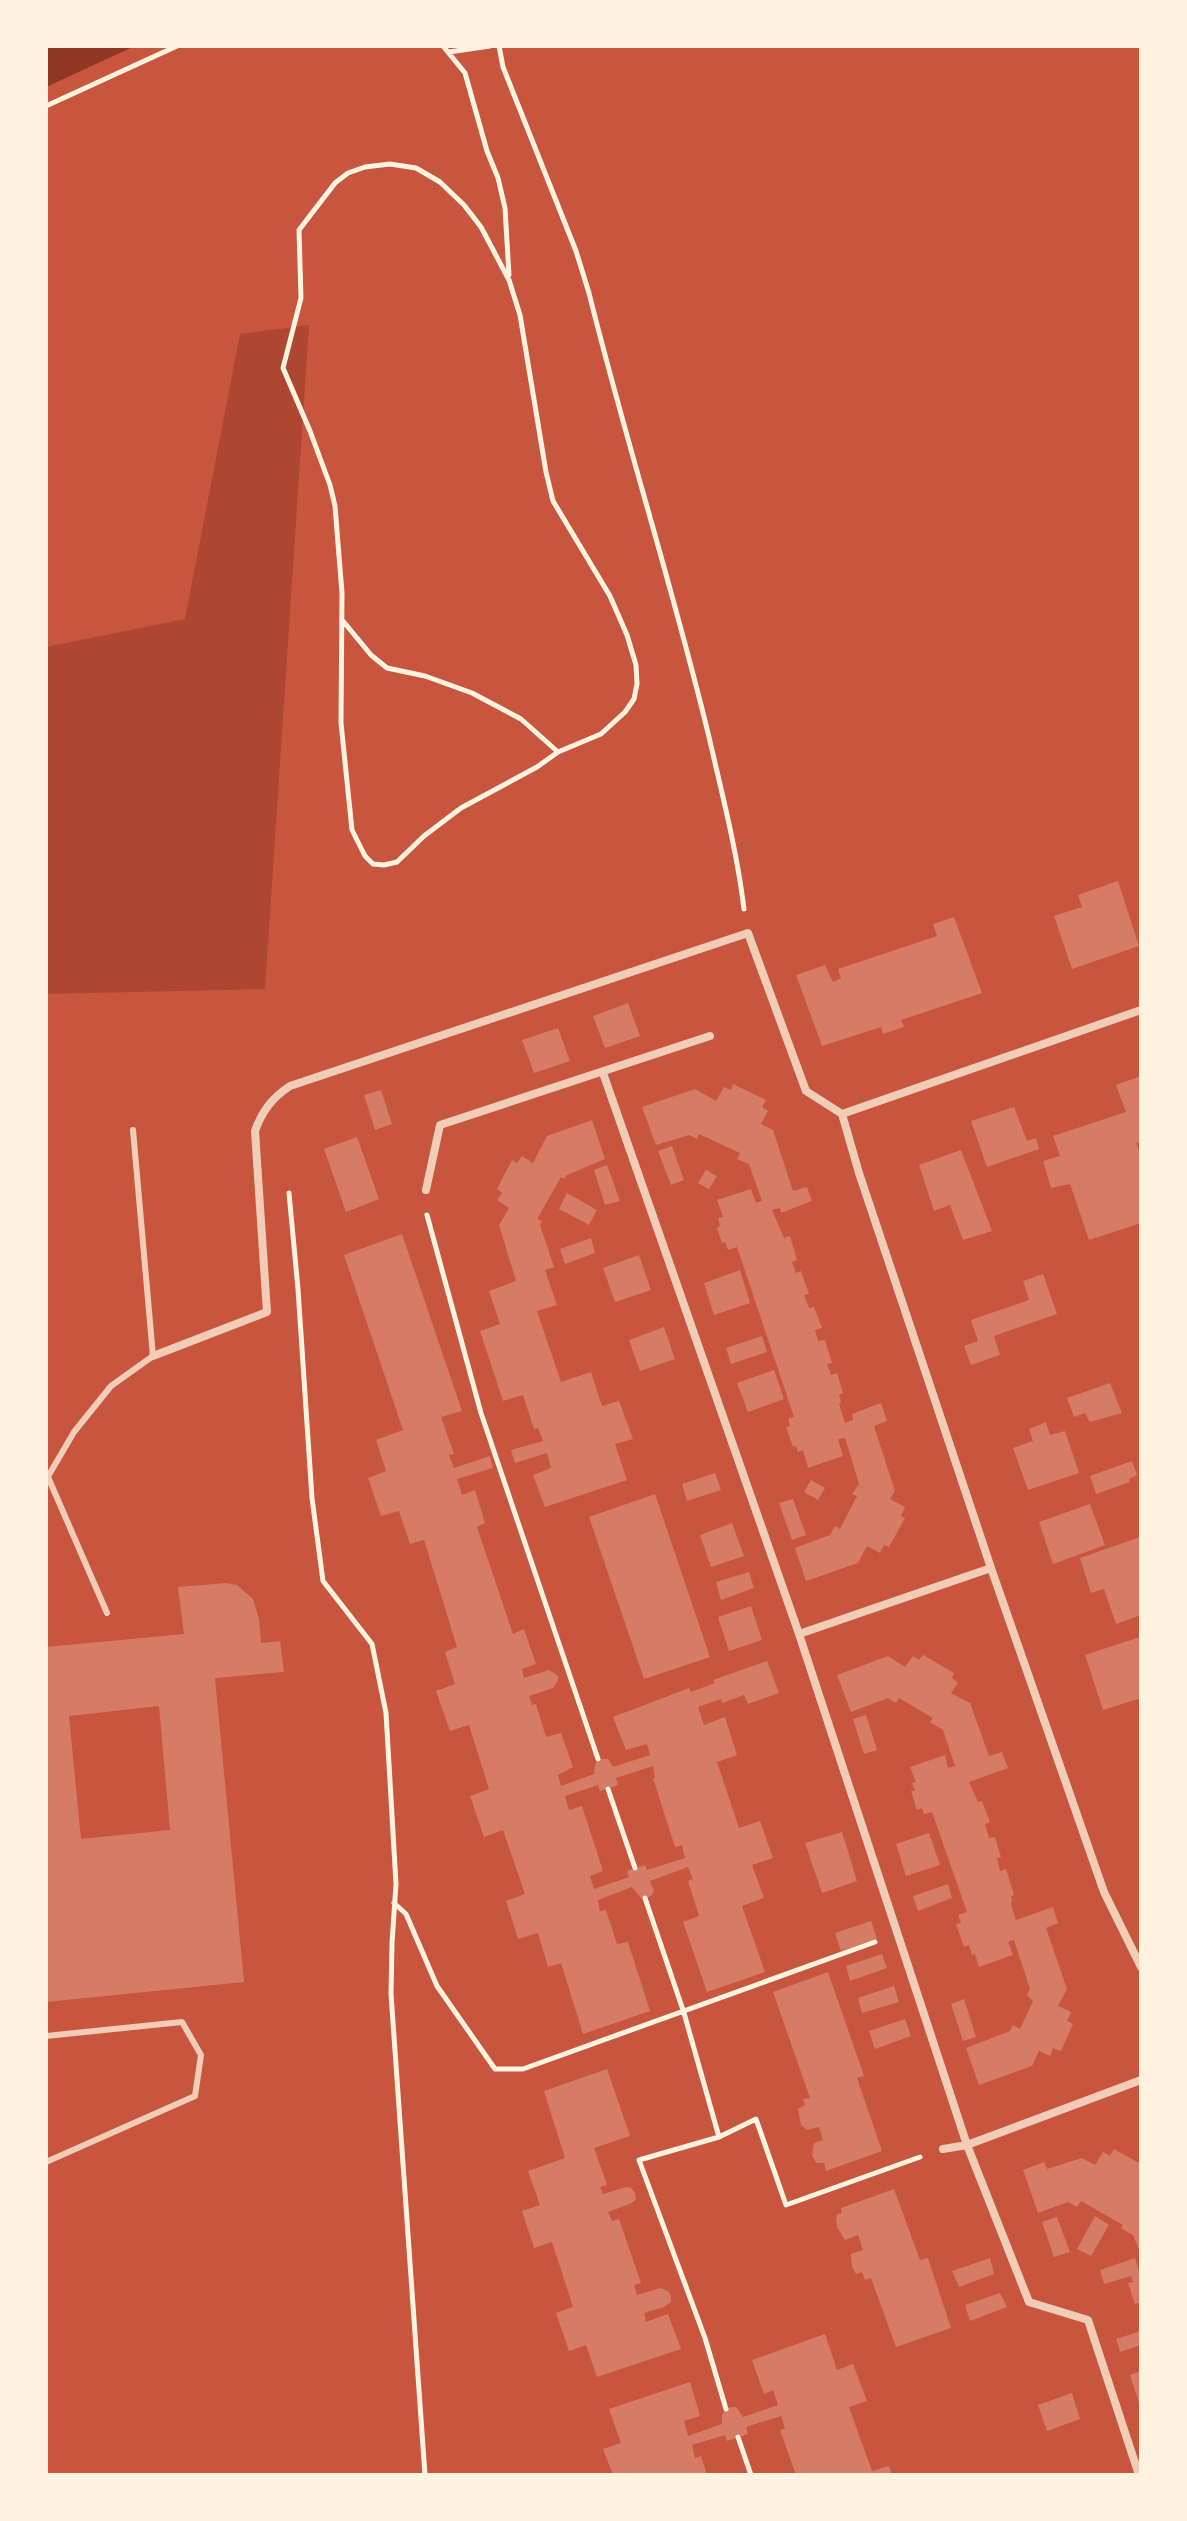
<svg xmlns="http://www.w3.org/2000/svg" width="1187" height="2521" viewBox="0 0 1187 2521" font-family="'IBM Plex Serif',serif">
<rect width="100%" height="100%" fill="#c8553d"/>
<path fill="#ae4732" d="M309,325L265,989L46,994V647L185,619L240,334Z"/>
<path fill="#8f3625" d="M46,46H135L46,87Z"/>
<path fill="#d67c66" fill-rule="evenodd" d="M1118,881L1139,946L1072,969L1054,916L1082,907L1078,895Z
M954,917L982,993L901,1020L904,1027L883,1034L881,1027L822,1046L796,975L825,965L833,982L841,978L838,969L937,936L933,924Z
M628,1003L640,1036L605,1048L593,1016Z
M558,1028L570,1061L534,1073L522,1040Z
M1141,1076V1142L1136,1143L1141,1156V1223L1089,1240L1070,1184L1051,1188L1043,1161L1060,1156L1053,1136L1126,1112L1116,1085Z
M733,1084L766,1100L762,1107L768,1111L761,1124L773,1130L793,1191L807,1187L812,1201L781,1213L780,1208L772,1210L784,1238L790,1236L797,1260L792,1262L796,1273L801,1271L809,1294L804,1295L809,1308L814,1307L822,1328L815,1330L818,1341L825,1340L832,1363L827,1364L831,1375L837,1373L843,1393L839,1395L841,1403L839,1404L845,1423L853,1420L852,1414L881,1403L887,1421L874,1426L895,1491L890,1499L905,1507L901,1516L905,1518L889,1547L884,1545L880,1553L867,1546L858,1563L806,1581L795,1548L830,1535L835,1526L840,1529L857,1496L852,1494L859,1484L845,1438L838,1439L843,1456L808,1468L803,1450L798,1452L796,1446L793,1447L786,1427L790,1426L788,1419L794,1417L737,1247L728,1250L725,1242L722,1243L717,1228L720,1226L718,1218L723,1217L717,1200L751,1189L756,1203L762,1201L749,1164L737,1159L740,1153L699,1134L697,1139L689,1135L656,1145L642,1107L695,1089L716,1101L724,1087L731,1090Z
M381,1090L392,1124L375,1130L364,1095Z
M1014,1107L1027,1141L1036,1138L1039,1149L987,1167L971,1121Z
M592,1120L605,1159L567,1175L564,1179L561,1177L537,1219L542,1221L540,1225L554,1267L545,1270L557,1305L537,1311L561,1382L591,1372L602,1406L619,1401L633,1439L615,1444L627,1480L545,1507L533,1475L551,1468L547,1453L515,1463L511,1450L543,1441L538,1428L534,1429L523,1395L503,1401L480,1331L500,1324L489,1291L516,1281L499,1225L509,1208L497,1200L502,1193L497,1189L512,1160L517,1163L522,1156L533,1163L547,1136Z
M357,1137L379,1199L346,1212L324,1149Z
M672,1146L684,1180L671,1185L658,1151Z
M961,1150L992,1231L963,1240L950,1205L934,1211L919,1165Z
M607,1165L620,1201L605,1205L594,1170Z
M706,1170L717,1176L709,1189L698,1183Z
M567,1193L597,1210L589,1225L559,1209Z
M402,1234L462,1411L441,1417L454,1454L449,1455L454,1468L490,1456L493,1468L457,1479L462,1495L475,1490L485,1523L477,1527L513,1634L524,1629L536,1664L522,1669L524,1678L549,1670L558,1676V1680L553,1688L529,1696L532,1705L536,1704L546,1737L561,1733L573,1767L558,1775L561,1786L594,1774L595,1765L598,1759H608L613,1767L650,1755L647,1744L626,1750L613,1717L689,1688L691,1692L715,1683L713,1680L767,1661L779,1693L748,1704L744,1695L722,1703L721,1699L698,1707L704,1725L725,1717L737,1755L717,1762L739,1828L760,1821L773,1858L752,1865L764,1898L742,1906L765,1972L707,1992L683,1922L699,1916L688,1881L693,1879L688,1867L650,1881L654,1891L651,1896L645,1898H641L632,1887L598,1900L600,1911L606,1910L617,1944L628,1942L650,2011L583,2034L561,1963L548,1967L538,1933L518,1939L506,1901L525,1894L503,1830L484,1837L470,1796L489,1789L469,1725L450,1731L436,1691L455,1684L445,1652L457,1647L424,1540L410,1544L399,1511L381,1516L368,1478L386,1471L376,1440L403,1430L344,1255ZM653,1766L655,1778H653L675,1847L682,1845L685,1858L647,1870L645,1865L627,1871L629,1877L594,1889L590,1876L603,1871L582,1806L569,1810L565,1796L598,1785L600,1791L618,1785L616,1778Z
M591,1238L595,1253L565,1264L560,1249Z
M639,1255L651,1290L615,1302L603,1268Z
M740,1270L750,1303L714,1315L704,1283Z
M1043,1274L1057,1314L994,1336L1000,1355L971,1365L964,1346L978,1341L971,1320L1029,1300L1023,1281Z
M664,1327L675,1359L640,1371L629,1340Z
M762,1336L767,1352L731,1364L726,1348Z
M774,1370L784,1399L748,1412L737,1383Z
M1110,1383L1122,1413L1090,1422L1085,1413L1074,1417L1067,1398Z
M1046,1422L1050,1435L1065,1431L1079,1473L1028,1490L1013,1448L1033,1441L1029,1429Z
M1132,1461L1137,1475L1129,1479L1130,1482L1096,1494L1090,1476Z
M715,1473L721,1490L687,1501L682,1484Z
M811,1480L825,1488L818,1500L804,1492Z
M655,1494L710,1657L644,1679L589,1517Z
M793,1499L806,1535L792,1540L779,1503Z
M1090,1504L1105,1545L1053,1564L1039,1522Z
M732,1523L744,1556L711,1567L700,1535Z
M1140,1537L1141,1615L1116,1624L1104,1589L1091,1593L1080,1558Z
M749,1572L754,1588L721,1600L716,1582Z
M226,1583L237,1585L253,1599L259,1619L261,1643L280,1641L284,1672L215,1678L244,1982L46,2002V1647L184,1634L178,1587ZM159,1706L170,1830L81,1839L69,1716Z
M751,1606L762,1640L729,1651L718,1617Z
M1140,1637L1141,1698L1103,1710L1085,1655Z
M923,1655L954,1673L952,1678L958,1683L951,1693L970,1703L989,1756L1002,1752L1008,1768L969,1782L978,1802L982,1801L990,1822L985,1824L989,1838L995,1837L1001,1857L997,1858L1000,1871L1006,1869L1014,1895L1011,1896L1012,1901L1011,1904L1016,1920L1053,1907L1058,1923L1046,1928L1067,1989L1058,2006L1071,2012L1067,2021L1073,2024L1061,2051L1053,2048L1050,2056L1039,2051L1032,2066L979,2085L966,2048L1010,2031L1013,2025L1020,2029L1033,2001L1027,1995L1030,1989L1014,1940L1008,1942L1013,1955L979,1967L975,1954L972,1955L969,1945L964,1947L956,1924L961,1923L958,1915L967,1912L932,1812L924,1814L922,1808L917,1810L911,1791H915L912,1783L916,1782L910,1767L945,1755L948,1768L955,1766L943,1730L930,1722L933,1718L899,1698L896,1703L888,1698L851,1712L837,1675L888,1656L905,1667L913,1656L919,1660Z
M866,1715L877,1750L864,1754L853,1719Z
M842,1832L857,1881L822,1893L805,1843Z
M929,1833L940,1865L906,1876L896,1844Z
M948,1884L952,1898L918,1911L913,1896Z
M871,1921L877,1939L841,1951L835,1933Z
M882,1954L887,1968L850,1981L846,1966Z
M828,1972L864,2076L857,2078L882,2151L826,2171L824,2163H816L812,2155L814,2143L823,2140L819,2127L807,2130L801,2125L798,2109L805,2105L803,2099L810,2098L773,1992Z
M894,1986L899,2002L862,2013L858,1998Z
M964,1999L976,2037L963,2041L951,2004Z
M905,2019L911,2036L875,2049L869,2031Z
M607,2069L630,2136L594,2148L607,2185L600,2187L603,2194L626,2187L631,2188L635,2193L636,2199L632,2203L608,2212L612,2221L619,2219L641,2283L634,2285L637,2295L661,2288L669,2292L671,2297V2302L664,2307L644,2313L646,2322L668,2314L681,2349L597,2377L586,2345L569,2351L556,2313L573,2307L552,2242L534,2248L522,2211L540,2205L528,2171L565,2158L544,2091Z
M1114,2149L1141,2164V2255L1133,2235L1121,2228L1123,2225L1081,2201L1077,2207L1068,2202L1038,2213L1023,2170L1044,2162L1047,2169L1082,2158L1095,2165L1103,2152L1110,2156Z
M894,2189L920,2260L928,2258L951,2328L896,2347L871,2278L865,2280L862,2272L856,2274L852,2267L851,2254L863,2250L858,2235L845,2240L837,2227L836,2220L837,2214L842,2213L841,2208Z
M1095,2216L1109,2225L1091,2256L1077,2249Z
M1057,2217L1070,2252L1054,2257L1042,2222Z
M990,2258L994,2274L959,2287L952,2271Z
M1135,2258L1139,2271H1141V2302L1135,2304L1128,2283L1133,2282L1131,2276L1104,2284L1100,2270Z
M1000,2293L1007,2307L970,2321L965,2305Z
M1141,2331V2345L1120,2352L1116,2339Z
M825,2334L837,2370L853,2364L867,2401L849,2407L872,2471L889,2466L892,2475H796L780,2430L785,2428L781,2416L746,2427L748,2434L727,2441L725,2435L692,2445L695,2458L701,2456L707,2475H613L603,2449L621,2443L609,2409L690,2382L700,2416L684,2421L688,2436L722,2424V2415L726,2409L732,2407H736L743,2417L778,2405L773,2390L764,2394L752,2360Z
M1141,2371V2406H1140L1130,2375Z
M1072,2393L1080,2419L1047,2431L1038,2405Z"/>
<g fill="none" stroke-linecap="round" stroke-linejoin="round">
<path stroke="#fff3e0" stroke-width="5" d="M443,46L465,73L487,151L498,178L505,208L509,275
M499,46L503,67L576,251L589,293C626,442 673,588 709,737C722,794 737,851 744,909
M449,52L490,46
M46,106L177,46
M390,164L416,168L440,182L464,205L481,227L509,280L520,315L546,472L553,501L610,596L627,635L636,665L637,684L634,699L625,712L601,734L558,752L537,767L461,808L424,836L397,862L384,865L373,864L365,856L352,830L341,723L342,593L335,506L330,485L310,431L283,368L301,298L299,230L335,183L348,173L365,167Z
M343,621L371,655L387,668L425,676L472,693L521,719L558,752
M289,1193L298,1289L312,1498L323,1581L372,1644L386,1713L396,1884L392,1943L391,1994L425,2475
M427,1215L481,1413L598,1759
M608,1789L635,1868
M645,1898L684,2013L719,2137L639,2160L705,2338L726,2409
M394,1903L406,1914L437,1986L495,2069H523L875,1942
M719,2137L756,2119L786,2205L920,2157
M738,2437L751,2475"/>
<path stroke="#f1ccb7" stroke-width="6" d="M48,1477L107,1613
M46,1480L74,1432L111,1386L153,1356L133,1130
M46,2036L182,2022L201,2055L195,2096L46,2162"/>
<path stroke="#f1ccb7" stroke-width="8" d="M603,1073L799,1634L967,2145L1029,2302L1088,2320L1139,2475
M842,1114L859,1173L991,1568L1104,1892L1141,1967
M842,1114L1141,1010
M426,1190L440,1125L710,1036
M153,1356L267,1312L255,1131C262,1111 272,1098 290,1086L748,933L806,1091L842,1114
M799,1634L991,1568
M943,2149L967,2145L1141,2080"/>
</g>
<rect width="1187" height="2521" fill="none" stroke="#fff3e0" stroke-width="96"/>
</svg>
